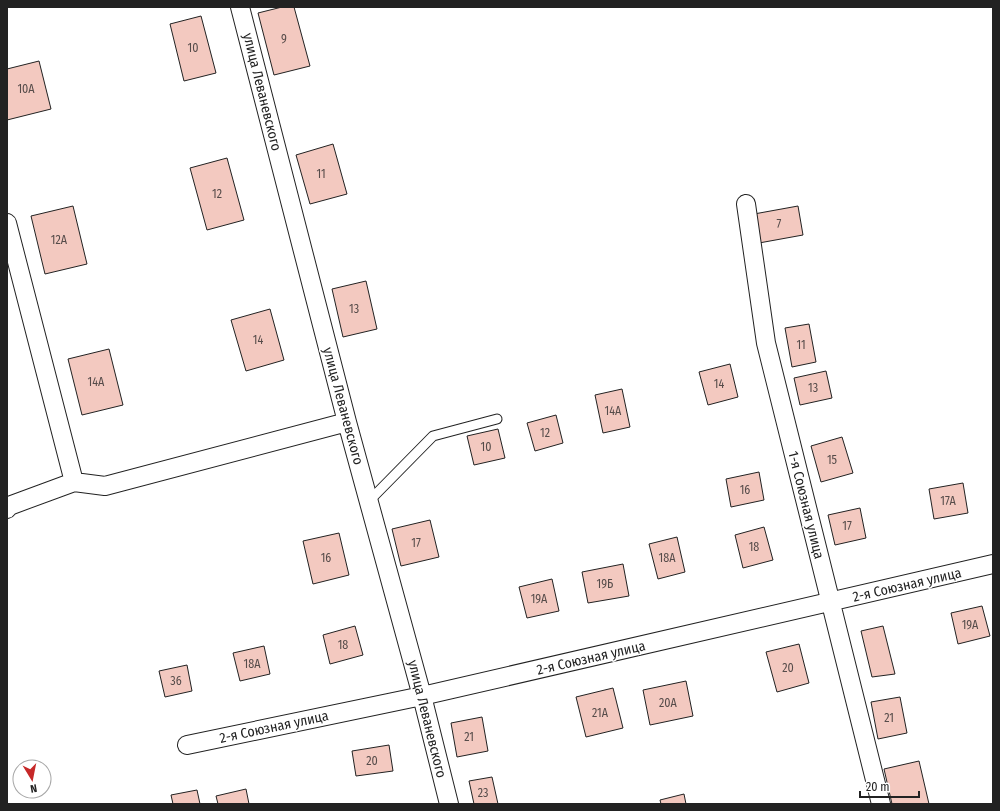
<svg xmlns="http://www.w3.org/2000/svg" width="1000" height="811" viewBox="0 0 1000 811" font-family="'Fira Sans Condensed',sans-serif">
<rect width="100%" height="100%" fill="#fff"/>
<path fill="#f3c9c0" stroke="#222" d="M282,7H294L310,66L274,75L258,13Z
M201,16L216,73L184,81L170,24Z
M39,61L51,109L7,120V69Z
M333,144L347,194L310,204L296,155Z
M227,158L244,220L207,230L190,168Z
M73,206L87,264L45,274L31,216Z
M798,206L803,235L759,243L754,214Z
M366,281L377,329L343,337L332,289Z
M270,309L284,360L246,371L231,320Z
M809,324L816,362L792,367L785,328Z
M109,349L123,405L82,415L68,359Z
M730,364L738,397L708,405L699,372Z
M826,371L832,398L800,405L794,378Z
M622,389L630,427L603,433L595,395Z
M556,415L563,443L535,451L527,423Z
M498,429L505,458L474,465L467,436Z
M842,437L853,473L821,482L811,446Z
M759,472L764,500L731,507L726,479Z
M963,483L968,513L934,519L929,489Z
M860,508L866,538L835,545L828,515Z
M430,520L439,557L401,566L392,529Z
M764,527L773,560L743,568L735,535Z
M339,533L349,575L313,584L303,541Z
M677,537L685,572L658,579L649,544Z
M623,564L629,596L588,603L582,572Z
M552,579L559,611L527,618L519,587Z
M982,606L990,636L958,644L951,613Z
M355,626L363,655L330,664L323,635Z
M883,626L895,674L872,677L861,631Z
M799,644L809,683L777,692L766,652Z
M264,646L270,674L240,681L233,653Z
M187,665L192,691L165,697L159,671Z
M686,681L693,716L650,725L643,690Z
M613,688L623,728L586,737L576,697Z
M900,697L907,733L878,739L871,702Z
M482,717L488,751L457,757L451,723Z
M389,745L393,771L356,776L352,751Z
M919,761L929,804H892L884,769Z
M492,777L498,804H474L469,781Z
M246,789L249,804H218L216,796Z
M197,790L200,804H173L171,795Z
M684,794L686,804H661L660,800Z"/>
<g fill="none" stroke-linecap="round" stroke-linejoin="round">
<defs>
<path id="lane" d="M369,501L433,436L497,419"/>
<path id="street" d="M240,7L347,422L422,696L449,804
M746,204L766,343L881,804
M7,223L74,482
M7,509L9,506L74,482L105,486L347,422
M187,745L422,696L993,564"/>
</defs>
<use href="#lane" stroke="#222" stroke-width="11"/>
<use href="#street" stroke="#222" stroke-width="20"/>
<use href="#lane" stroke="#fff" stroke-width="9"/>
<use href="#street" stroke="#fff" stroke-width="18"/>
</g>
<g text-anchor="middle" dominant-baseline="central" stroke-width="3" stroke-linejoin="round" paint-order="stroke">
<g font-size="12" fill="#564c4a">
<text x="284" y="39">9</text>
<text x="193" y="48">10</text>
<text x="26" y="89">10А</text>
<text x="321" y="174">11</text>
<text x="217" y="194">12</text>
<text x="779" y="224">7</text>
<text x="59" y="240">12А</text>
<text x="354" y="309">13</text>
<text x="258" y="340">14</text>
<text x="801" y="345">11</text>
<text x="96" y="382">14А</text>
<text x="719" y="384">14</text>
<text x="813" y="388">13</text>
<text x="613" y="411">14А</text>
<text x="545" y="433">12</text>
<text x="486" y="447">10</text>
<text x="832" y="460">15</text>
<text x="745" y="490">16</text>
<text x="948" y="501">17А</text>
<text x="847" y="526">17</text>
<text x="416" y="543">17</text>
<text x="754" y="547">18</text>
<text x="326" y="558">16</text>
<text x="667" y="558">18А</text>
<text x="605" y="584">19Б</text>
<text x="539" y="599">19А</text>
<text x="970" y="625">19А</text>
<text x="343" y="645">18</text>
<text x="252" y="664">18А</text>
<text x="788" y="668">20</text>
<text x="176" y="681">36</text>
<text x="668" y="703">20А</text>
<text x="600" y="713">21А</text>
<text x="889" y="718">21</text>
<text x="469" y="737">21</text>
<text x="372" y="761">20</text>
<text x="483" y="793">23</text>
</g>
<g font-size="14" fill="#222" stroke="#fff">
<text transform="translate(262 92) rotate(76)">улица Леваневского</text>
<text transform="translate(343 406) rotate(75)">улица Леваневского</text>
<text transform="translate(806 505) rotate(76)">1-я Союзная улица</text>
<text transform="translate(907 585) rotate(-13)">2-я Союзная улица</text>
<text transform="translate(591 658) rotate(-13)">2-я Союзная улица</text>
<text transform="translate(427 719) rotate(76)">улица Леваневского</text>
<text transform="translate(274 727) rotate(-12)">2-я Союзная улица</text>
</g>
</g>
<rect width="1000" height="811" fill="none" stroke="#222222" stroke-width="16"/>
<g transform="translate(32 779) rotate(170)"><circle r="19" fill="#ffffff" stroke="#a7a7a7"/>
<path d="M0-3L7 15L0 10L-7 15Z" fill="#c62828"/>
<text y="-6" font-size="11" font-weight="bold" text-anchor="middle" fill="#222222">N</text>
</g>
<path d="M860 791v6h59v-6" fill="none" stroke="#222222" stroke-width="2"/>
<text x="866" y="791" font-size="12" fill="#222222" stroke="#ffffff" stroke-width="3" paint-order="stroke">20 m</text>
</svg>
